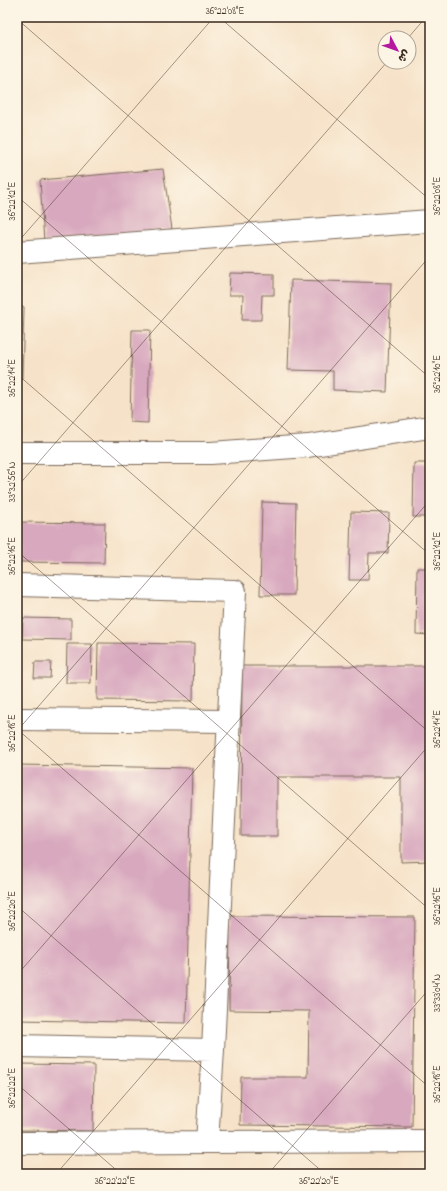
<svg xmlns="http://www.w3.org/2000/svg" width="447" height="1191" viewBox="0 0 447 1191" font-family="'Indie Flower','Playpen Sans Arabic',sans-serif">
<rect width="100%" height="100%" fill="#fcf5e5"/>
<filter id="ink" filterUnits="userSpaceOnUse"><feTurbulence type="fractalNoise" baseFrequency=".025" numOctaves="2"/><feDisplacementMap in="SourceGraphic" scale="8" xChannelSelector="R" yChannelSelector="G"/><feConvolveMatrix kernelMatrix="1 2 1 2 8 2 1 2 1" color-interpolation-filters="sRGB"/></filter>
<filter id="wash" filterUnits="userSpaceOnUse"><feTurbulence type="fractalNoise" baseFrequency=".012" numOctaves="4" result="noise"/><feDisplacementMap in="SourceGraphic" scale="16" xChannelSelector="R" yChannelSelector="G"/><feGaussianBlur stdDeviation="0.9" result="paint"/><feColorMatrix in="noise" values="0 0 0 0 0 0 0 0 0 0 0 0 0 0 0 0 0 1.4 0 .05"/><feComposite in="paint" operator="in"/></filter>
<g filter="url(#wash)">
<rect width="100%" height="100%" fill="#f6e2c8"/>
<g id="blocks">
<path fill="#d8a8be" d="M163,169L172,229L44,242L40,180Z
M230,273L274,274V295H262L261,320H242L243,295H229Z
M291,280L391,283L387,392L333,390V371L288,370Z
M17,307H24L22,379H17Z
M132,330H150L148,423L130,422Z
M414,463H430V517H413Z
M262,502L296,503L294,595H260Z
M351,512L389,513L388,553H369L368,580H349Z
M17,522L105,523L104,563L17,562Z
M417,568H430V635L416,634Z
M23,618L71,619V640L22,639Z
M98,643L194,644L193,701L97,700Z
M67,644H92L91,683H66Z
M35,662H51L50,678H34Z
M242,666H430V861L401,862V777H277V836H241Z
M17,765L192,768L186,1023L17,1020Z
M230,916L415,917L412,1127L240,1125L241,1077H308L309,1011L229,1010Z
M17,1064L94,1065L93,1131L17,1130Z
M347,1171H412V1174H347Z"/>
</g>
</g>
<g filter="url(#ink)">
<use href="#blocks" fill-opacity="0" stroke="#7c6a5a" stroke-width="1"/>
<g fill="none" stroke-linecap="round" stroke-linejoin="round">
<defs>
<path id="minor" d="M17,252L430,221
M17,453H211L308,446L430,427
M17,585L235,591L213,1050L207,1142
M17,719L228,721
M17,1046L213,1050
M17,1143L430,1141"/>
</defs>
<use href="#minor" stroke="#7c6a5a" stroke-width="24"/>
<use href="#minor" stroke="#fff" stroke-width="22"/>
</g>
</g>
<path fill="none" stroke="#3b2a1e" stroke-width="1" stroke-opacity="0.45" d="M219,17L430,200M423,17L430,23M17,19L430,378M408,38L426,17M17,196L430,555M17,243L214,17M17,374L430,733M17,487L387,62M17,551L430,910M17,729L430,1088M17,731L430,256M17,906L325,1174M17,975L430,500M17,1084L121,1174M56,1174L430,744M268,1174L430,988"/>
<rect width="447" height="1191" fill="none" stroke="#fcf5e5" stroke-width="44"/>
<g transform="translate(397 50) rotate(131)"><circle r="19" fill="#fcf5e5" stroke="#afa495"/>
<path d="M0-3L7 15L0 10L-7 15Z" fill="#b5179e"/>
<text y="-6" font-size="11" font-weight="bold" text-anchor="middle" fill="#3b2a1e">ش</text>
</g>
<rect x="22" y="22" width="403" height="1147" fill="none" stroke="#3b2a1e" stroke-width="1.5"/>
<g font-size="10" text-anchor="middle" fill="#3b2a1e">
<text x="225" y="14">36°22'08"E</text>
<text transform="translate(436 196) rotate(-90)" y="4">36°22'08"E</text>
<text transform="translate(11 201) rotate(-90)" y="4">36°22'12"E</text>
<text transform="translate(436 374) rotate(-90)" y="4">36°22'10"E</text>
<text transform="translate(11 378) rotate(-90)" y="4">36°22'14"E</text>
<text transform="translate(11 482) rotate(-90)" y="4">33°32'56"N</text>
<text transform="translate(436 551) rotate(-90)" y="4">36°22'12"E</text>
<text transform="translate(11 556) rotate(-90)" y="4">36°22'16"E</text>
<text transform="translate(436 729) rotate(-90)" y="4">36°22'14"E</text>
<text transform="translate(11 733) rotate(-90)" y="4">36°22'18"E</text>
<text transform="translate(436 906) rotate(-90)" y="4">36°22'16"E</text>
<text transform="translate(11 911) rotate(-90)" y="4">36°22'20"E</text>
<text transform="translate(436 993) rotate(-90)" y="4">33°33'04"N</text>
<text transform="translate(436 1084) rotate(-90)" y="4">36°22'18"E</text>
<text transform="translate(11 1088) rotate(-90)" y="4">36°22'22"E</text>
<text x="115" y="1184">36°22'22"E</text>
<text x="319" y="1184">36°22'20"E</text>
</g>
</svg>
